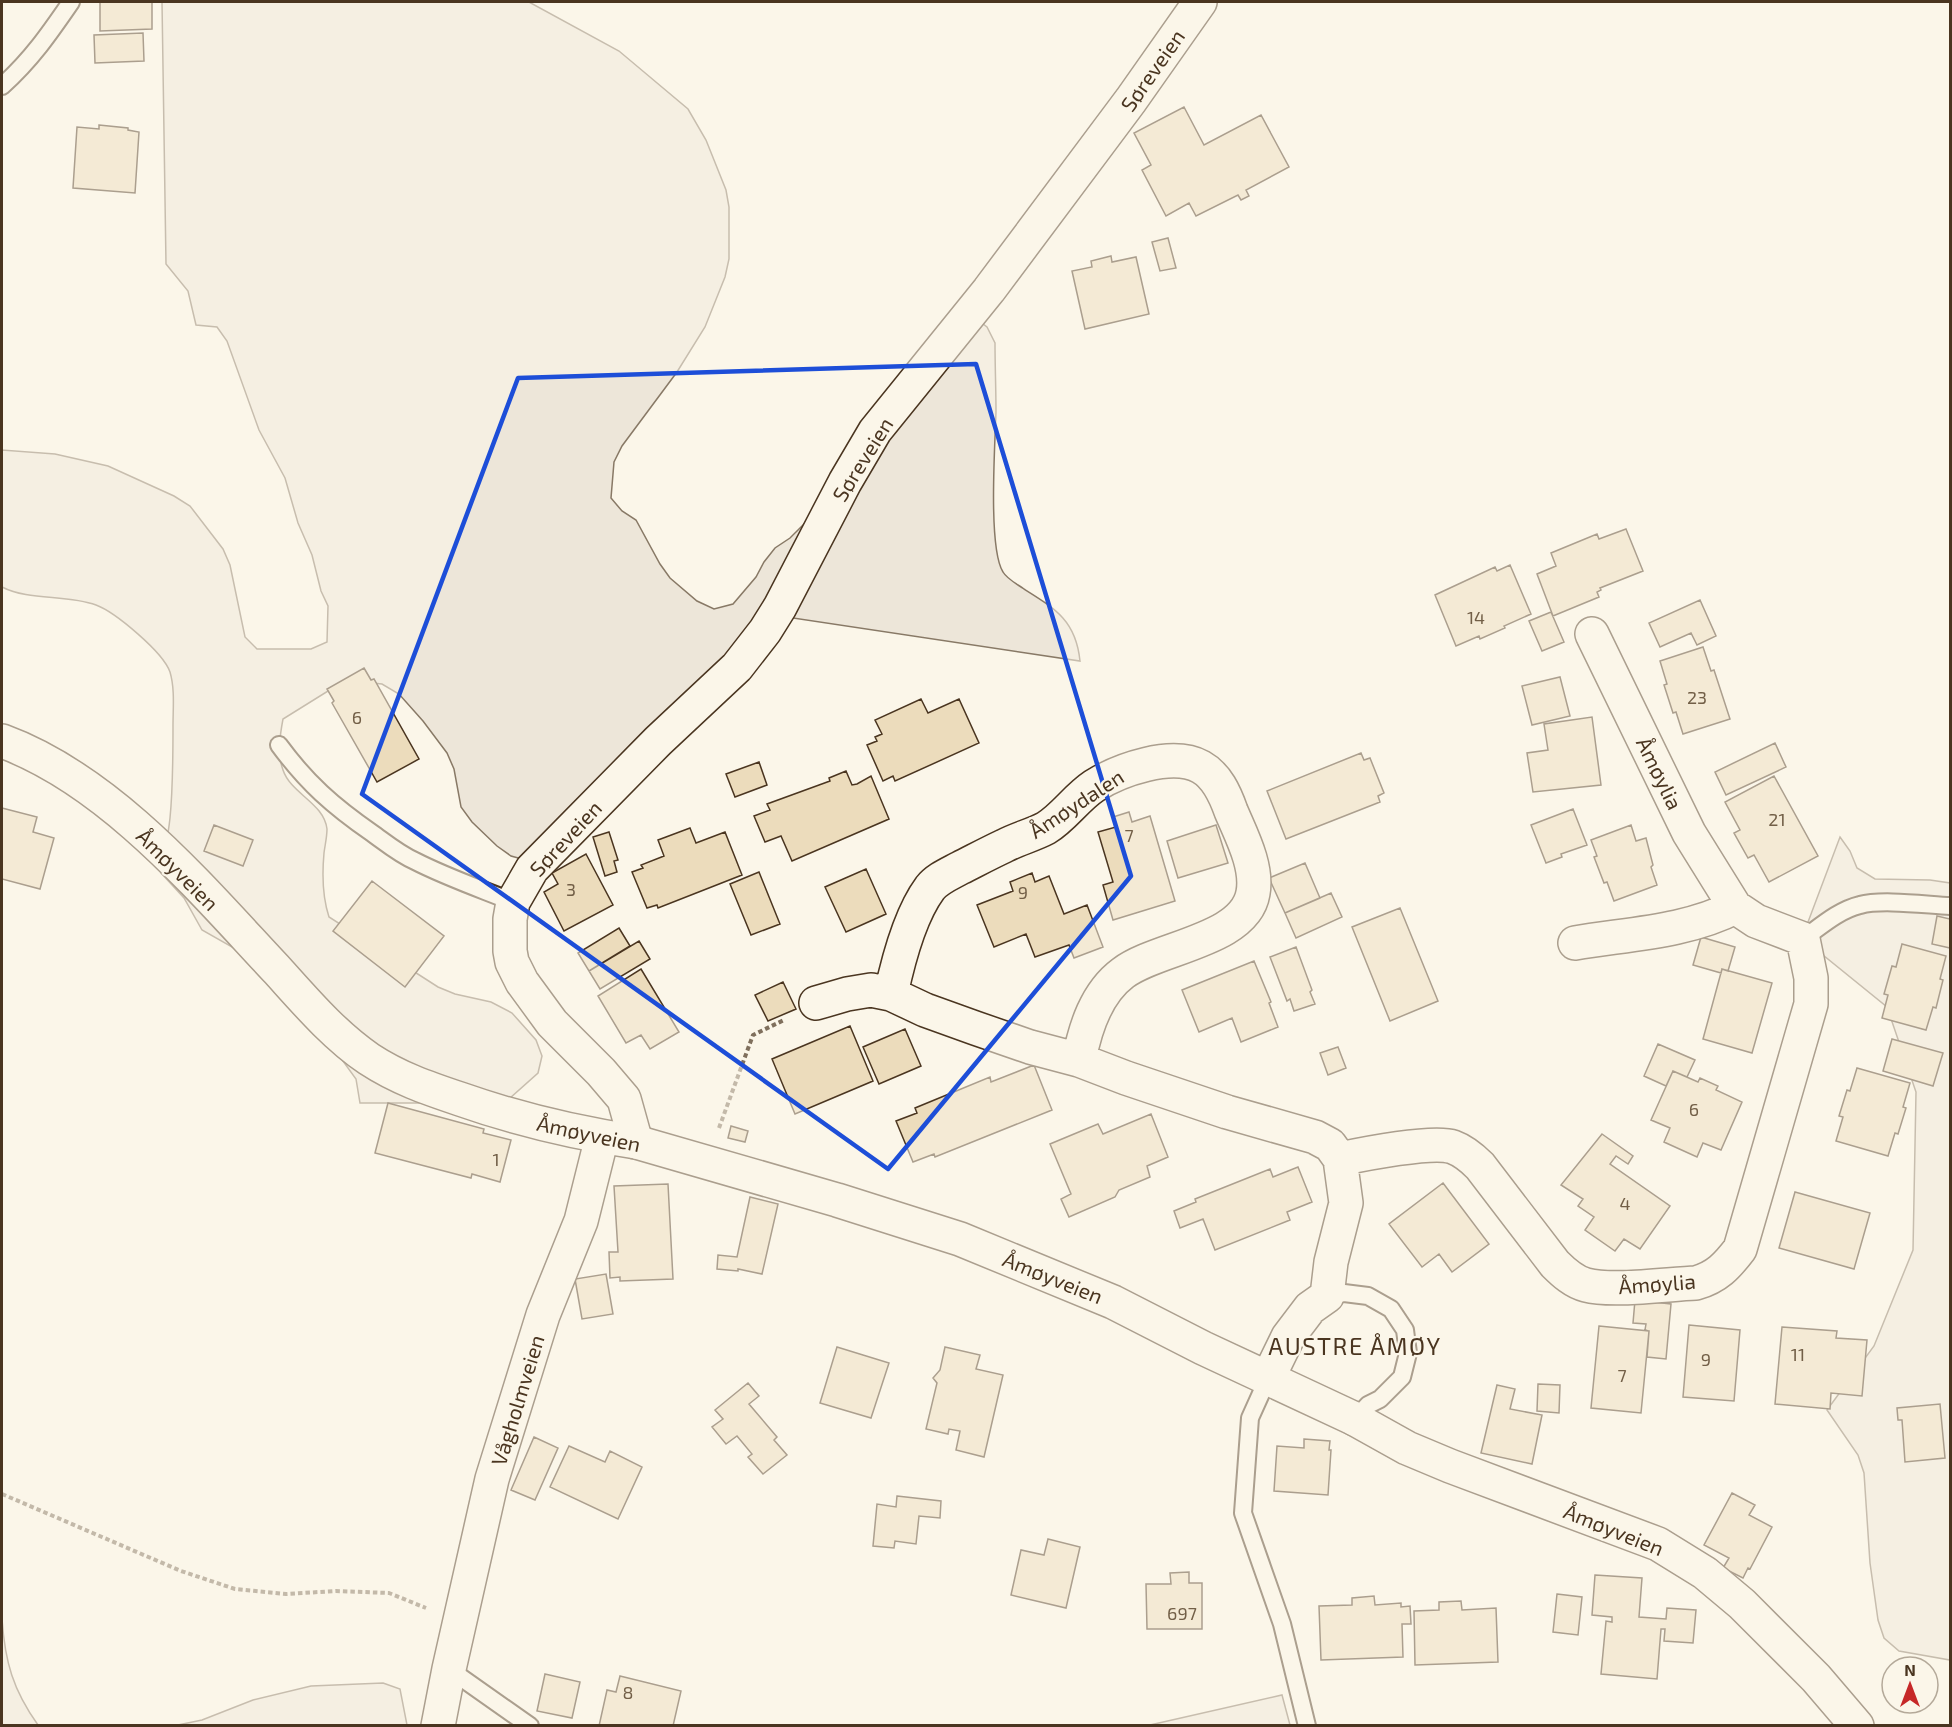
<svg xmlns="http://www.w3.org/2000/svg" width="1952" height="1727" viewBox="0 0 1952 1727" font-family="'Exo 2',sans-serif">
<rect width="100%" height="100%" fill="#fbf6e9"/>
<path fill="#ede6d9" stroke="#887966" stroke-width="1.5" d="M162,2H529L619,51L688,109L706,140L726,190L729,207V259L725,277L705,327L677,372L622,446L614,462L611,498L622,511L636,520L660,564L670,578L697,601L714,609L733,604L756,577L764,562L775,548L790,538L803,525L877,447L967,312L987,327L995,343C995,366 996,389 996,412C995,445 988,548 1003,572C1007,579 1017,584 1024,589C1056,609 1076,621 1080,661L780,616L551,867L511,856L497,846L472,822L461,807L454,769L447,753L423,721L399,694L382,684L363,682L328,691L283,719C280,735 277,754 283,770C291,794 324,803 327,829C327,837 325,845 324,853C322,875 322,896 329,917L438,987L455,994L491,1002L512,1013L536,1040L542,1056L538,1073L510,1098L454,1103H360L356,1079L335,1050L234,948L202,930L184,898L161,873C164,855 168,837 170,818C173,788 173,757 173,726C173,708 175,689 170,672C163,652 115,612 96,605C67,594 29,601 2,587V450L55,454L108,466L174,496L190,506L223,549L230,565L245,637L257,649H311L327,642L328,606L321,591L312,555L298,523L285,478L259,430L227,341L217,327L196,325L188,291L166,264Z
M1840,837L1850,851L1857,868L1875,879L1930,880L1950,883V1660L1899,1651L1884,1638L1878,1620L1870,1563L1864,1473L1858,1455L1827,1410L1874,1346L1913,1250L1916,1092L1887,1007L1802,938Z
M2,1619C5,1662 13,1690 38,1725H2Z
M383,1683L400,1689L407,1725H178L202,1720L253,1700L311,1686Z
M1282,1695L1290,1725H1150Z"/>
<path fill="#ecdcbc" stroke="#4a3520" stroke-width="1.5" d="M100,2H152V29L100,31Z
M143,33L144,61L95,63L94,35Z
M1184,107L1204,145L1261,115L1289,167L1246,190L1249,196L1241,200L1238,195L1196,216L1189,203L1166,216L1142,170L1151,165L1134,133Z
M99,125L128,128V130L139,132L135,193L73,188L77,127L99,129Z
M1168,238L1176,268L1160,271L1152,242Z
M1111,256L1112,262L1136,257L1149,314L1085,329L1072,271L1092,267L1091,261Z
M1626,529L1643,571L1600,588L1601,590L1597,592L1599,597L1553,616L1537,574L1556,566L1551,553L1597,534L1599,539Z
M1510,565L1531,614L1504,626L1505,628L1480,639L1479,636L1456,646L1435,595L1495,567L1497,571Z
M1700,600L1716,636L1697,645L1691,633L1660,647L1649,623Z
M1551,612L1564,642L1542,651L1529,621Z
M1703,647L1711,671L1714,670L1730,719L1683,734L1676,712L1673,713L1664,685L1667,684L1660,661Z
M364,668L371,680L374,679L419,759L377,782L332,703L334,701L327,689Z
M1560,677L1570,716L1532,725L1522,686Z
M921,699L928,713L959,699L979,743L895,781L893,776L883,781L867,745L877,741L875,737L882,734L875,720Z
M1592,717L1601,785L1533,792L1527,753L1548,750L1544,724Z
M1775,743L1786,767L1726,795L1715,772Z
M1361,753L1364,760L1370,758L1384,793L1378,796L1380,802L1286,839L1267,791Z
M759,762L767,785L735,797L726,774Z
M846,771L852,785L857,784L871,776L889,819L792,861L781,836L765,842L754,816L770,810L767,804L830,781L829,778Z
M1774,776L1818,856L1769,882L1754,855L1748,858L1734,833L1740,830L1725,802Z
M2,808L37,817L33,832L54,838L40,889L2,879Z
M1573,809L1587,845L1561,854L1562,857L1546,863L1531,825Z
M1129,812L1132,822L1150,816L1175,901L1113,920L1103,885L1113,882L1098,832L1116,827L1113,817Z
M214,825L253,840L243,866L204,851Z
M1216,825L1228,863L1178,878L1167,841Z
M1631,825L1636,841L1646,838L1653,865L1651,867L1657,885L1614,901L1607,882L1604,883L1594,857L1597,856L1591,840Z
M690,828L696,843L725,832L742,875L658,908L657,905L647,908L632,872L643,868L641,865L664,856L658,840Z
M609,832L618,860L614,861L617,872L605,876L593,837Z
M586,854L613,905L564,931L544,892L558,884L552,873Z
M1305,863L1320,898L1285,913L1269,878Z
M866,869L886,914L846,932L825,887Z
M759,872L780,924L751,935L730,884Z
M1032,873L1035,882L1049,876L1064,914L1087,905L1103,947L1074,958L1069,945L1035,957L1026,934L994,947L977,905L1013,891L1010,882Z
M372,881L444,936L405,987L333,931Z
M1331,893L1342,917L1296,938L1285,913Z
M1400,908L1438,1001L1390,1021L1352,927Z
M1937,916L1950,919V948L1932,944Z
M619,928L630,946L589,971L578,953Z
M1701,937L1735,947L1728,971L1722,969L1721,973L1693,965Z
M639,941L650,959L600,989L589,971Z
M1902,944L1946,956L1940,979L1943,980L1936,1008L1933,1007L1926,1030L1882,1018L1888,995L1884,994L1892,966L1896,967Z
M1296,947L1312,990L1310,992L1315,1004L1294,1011L1290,999L1287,1001L1270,957Z
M1254,961L1271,1002L1269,1003L1278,1027L1241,1042L1232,1018L1199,1032L1182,990Z
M641,969L679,1032L650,1049L641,1035L626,1043L598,996Z
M1722,969L1772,983L1752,1053L1703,1039Z
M783,982L796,1009L768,1021L755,995Z
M850,1026L873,1081L795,1114L772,1059Z
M905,1029L921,1066L879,1084L863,1047Z
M1892,1039L1943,1053L1933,1086L1883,1071Z
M1658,1044L1695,1060L1687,1077L1673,1071L1666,1086L1644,1076Z
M1338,1047L1346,1068L1328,1075L1320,1053Z
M1034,1065L1052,1110L935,1157L934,1154L913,1162L896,1121L917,1113L915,1108L990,1077L991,1082Z
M1857,1068L1910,1083L1903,1107L1906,1108L1898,1134L1895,1133L1888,1156L1836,1141L1843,1117L1839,1116L1847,1090L1850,1091Z
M1673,1071L1698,1082L1700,1078L1718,1086L1716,1090L1742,1102L1721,1150L1703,1143L1697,1157L1664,1142L1670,1128L1651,1120Z
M388,1103L484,1129L483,1133L511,1140L500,1182L472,1174L471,1178L375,1153Z
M1151,1114L1168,1157L1147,1166L1150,1177L1119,1190L1115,1197L1069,1217L1061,1199L1071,1194L1050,1144L1098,1124L1103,1134Z
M731,1126L748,1131L745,1142L728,1138Z
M1602,1134L1633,1156L1628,1164L1616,1156L1610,1164L1670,1206L1640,1249L1624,1239L1615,1251L1585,1230L1594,1217L1578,1206L1583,1199L1561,1185Z
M1298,1167L1312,1202L1287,1212L1290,1220L1215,1250L1203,1219L1180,1228L1174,1211L1196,1202L1195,1199L1270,1169L1273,1177Z
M1443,1183L1489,1244L1452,1272L1439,1254L1422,1267L1389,1224Z
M668,1184L673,1279L620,1281V1277L610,1278L609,1252H618L614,1186Z
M1795,1192L1870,1213L1854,1269L1779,1248Z
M750,1197L778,1204L762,1274L738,1269V1271L717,1269L718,1255L737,1257Z
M606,1274L613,1314L582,1319L575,1279Z
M1635,1300L1671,1304L1666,1359L1647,1357L1649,1331L1645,1330L1646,1324L1633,1323Z
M1689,1325L1740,1330L1734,1401L1683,1397Z
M1599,1326L1649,1331L1641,1413L1591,1408Z
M1782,1327L1837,1331L1836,1338L1867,1340L1862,1396L1831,1393L1830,1409L1775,1404Z
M837,1347L889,1363L871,1418L820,1403Z
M945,1347L980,1355L976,1369L1003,1375L984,1457L956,1450L960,1431L949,1429L948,1434L926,1429L937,1383L933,1378L940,1370Z
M748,1383L759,1396L749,1404L777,1437L774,1440L787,1455L763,1474L748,1457L752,1454L737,1436L726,1444L712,1427L723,1419L715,1410Z
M1538,1384L1560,1385L1559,1413L1537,1411Z
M1497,1385L1515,1389L1510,1409L1542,1415L1532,1464L1481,1453Z
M1940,1404L1945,1458L1905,1462L1902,1420H1898L1897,1408Z
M534,1437L558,1448L535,1500L511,1490Z
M1304,1439L1330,1441L1329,1450H1331L1328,1495L1274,1491L1277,1446L1304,1448Z
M569,1446L605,1462L610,1451L642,1467L618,1519L550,1487Z
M1732,1493L1755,1505L1749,1515L1772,1527L1750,1569L1748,1568L1743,1578L1723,1568L1729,1558L1704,1545Z
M897,1496L941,1501L940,1518L919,1516L916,1544L895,1541L894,1548L873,1546L877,1504L896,1507Z
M1048,1539L1080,1547L1066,1608L1011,1595L1021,1550L1044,1555Z
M1189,1572V1583H1202V1629H1147L1146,1584H1171L1170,1573Z
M1595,1575L1642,1578L1639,1617L1666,1619L1667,1608L1696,1610L1693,1643L1664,1641L1665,1629H1661L1657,1679L1601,1674L1606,1621L1612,1622V1617L1592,1615Z
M1557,1594L1582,1597L1578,1635L1553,1632Z
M1374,1596L1375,1605L1401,1603V1607L1410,1606L1411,1624H1402L1403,1657L1321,1660L1319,1606L1352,1605V1598Z
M1461,1601L1462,1610L1496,1608L1498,1662L1415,1665L1414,1611L1439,1610V1602Z
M545,1674L580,1682L572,1718L537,1711Z
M620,1676L681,1691L673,1726H599L607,1690L616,1692Z"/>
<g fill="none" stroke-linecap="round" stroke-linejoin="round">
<defs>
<path id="service" d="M2,86C31,60 49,34 71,2
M279,745C307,783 333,806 372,833C386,843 399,854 415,861C446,877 481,889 513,902
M1803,939C1821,926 1839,910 1860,905C1882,899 1927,905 1950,906
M1327,1296L1344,1293L1368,1296L1391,1309L1405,1330L1408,1353L1402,1377L1380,1399L1368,1405L1355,1419
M1268,1378L1250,1418L1243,1513L1282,1624L1307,1726
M449,1669L530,1726"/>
<path id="minor" d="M1575,943C1627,934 1687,932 1735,907
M891,994C898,961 910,915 930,888C937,879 949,874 960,868C974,861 989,853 1004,846C1017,839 1033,835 1046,828C1064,817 1076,798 1094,786C1119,770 1172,751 1201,767C1217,776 1225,794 1231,811C1241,835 1258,866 1253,893C1245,941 1157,947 1123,973C1096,993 1085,1028 1079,1060
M816,1003L847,994L871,990L891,994L925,1010L975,1028L1030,1047L1079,1060L1126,1078L1227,1112L1315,1137L1330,1145L1340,1159L1346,1203L1331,1262L1327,1296L1310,1308L1288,1337L1268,1378
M636,1142L624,1099L601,1072L552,1023L522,982L512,962L510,951V919L513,902L532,869L658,741L737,667L765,631L780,607L845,482L875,431L989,290L1131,100L1200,2
M1340,1159C1364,1154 1433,1140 1453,1147C1464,1151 1472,1158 1480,1166L1555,1264C1564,1273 1574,1282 1586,1285C1612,1292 1668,1284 1696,1283C1717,1277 1727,1266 1740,1249L1811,1004V978L1803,939L1756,921L1735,907L1689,833L1592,634
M1355,1419L1407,1448L1450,1466L1658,1544L1705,1573L1742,1604L1816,1678L1857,1726
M438,1726L449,1669L492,1479L543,1315L581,1221L602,1137"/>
<path id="secondary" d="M2,741C111,781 200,888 278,971C306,1002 334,1035 369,1059C398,1078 427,1088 460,1099C517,1119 576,1133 636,1142L837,1200L960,1239L1113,1302L1203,1348L1355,1419"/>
</defs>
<use href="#service" stroke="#4a3520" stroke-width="20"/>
<use href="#minor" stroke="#4a3520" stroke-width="36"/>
<use href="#secondary" stroke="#4a3520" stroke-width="36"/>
<path stroke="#7f6f5c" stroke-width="4" stroke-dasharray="4.5 3" stroke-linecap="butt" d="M719,1128L753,1035L784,1020
M2,1494L181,1571L235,1589L286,1594L336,1591L389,1593L426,1608"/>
<use href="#service" stroke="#fbf6e9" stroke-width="16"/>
<use href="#minor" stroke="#fbf6e9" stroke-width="33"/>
<use href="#secondary" stroke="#fbf6e9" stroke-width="33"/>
</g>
<path d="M0 0H1952V1727H0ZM976,364L1131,876L888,1169L362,794L518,378Z" fill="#fbf6e9" fill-opacity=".55" fill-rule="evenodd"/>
<path fill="none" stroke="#1d4ed8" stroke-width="4.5" stroke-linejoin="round" d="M976,364L1131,876L888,1169L362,794L518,378Z"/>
<g text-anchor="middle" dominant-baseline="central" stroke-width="4.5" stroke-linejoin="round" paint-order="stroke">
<g font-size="18" fill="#725f47">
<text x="1476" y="617">14</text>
<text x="1697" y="697">23</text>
<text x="357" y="717">6</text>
<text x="1777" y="819">21</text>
<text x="1129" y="835">7</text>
<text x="571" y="889">3</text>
<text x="1023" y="892">9</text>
<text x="1694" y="1109">6</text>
<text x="496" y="1159">1</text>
<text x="1625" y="1203">4</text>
<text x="1798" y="1354">11</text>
<text x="1706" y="1359">9</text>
<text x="1622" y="1375">7</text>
<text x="1182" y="1613">697</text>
<text x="628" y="1692">8</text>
</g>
<g font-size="21" fill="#4a3520" stroke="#fbf6e9">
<text transform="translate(1152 70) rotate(-55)">Søreveien</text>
<text transform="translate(862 459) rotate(-58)">Søreveien</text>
<text transform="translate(1660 773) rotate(64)">Åmøylia</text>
<text transform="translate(1076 803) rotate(-33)">Åmøydalen</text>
<text transform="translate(565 838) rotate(-47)">Søreveien</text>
<text transform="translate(178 869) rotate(45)">Åmøyveien</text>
<text transform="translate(589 1133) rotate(12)">Åmøyveien</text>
<text transform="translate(1053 1277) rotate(22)">Åmøyveien</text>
<text transform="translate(1657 1283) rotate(-4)">Åmøylia</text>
<text transform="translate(517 1400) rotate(-73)">Vågholmveien</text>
<text transform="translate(1614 1529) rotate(22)">Åmøyveien</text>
</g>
<g font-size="24" letter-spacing="1.5" fill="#4a3520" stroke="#fbf6e9">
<text x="1355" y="1345">AUSTRE ÅMØY</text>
</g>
</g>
<rect width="1952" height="1727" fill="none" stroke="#4a3520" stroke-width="6"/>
<g transform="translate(1910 1685)"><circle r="28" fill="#fbf6e9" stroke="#b4a999" stroke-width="1.5"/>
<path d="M0-4.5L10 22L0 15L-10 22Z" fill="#c62828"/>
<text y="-9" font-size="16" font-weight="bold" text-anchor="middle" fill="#4a3520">N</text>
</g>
</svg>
